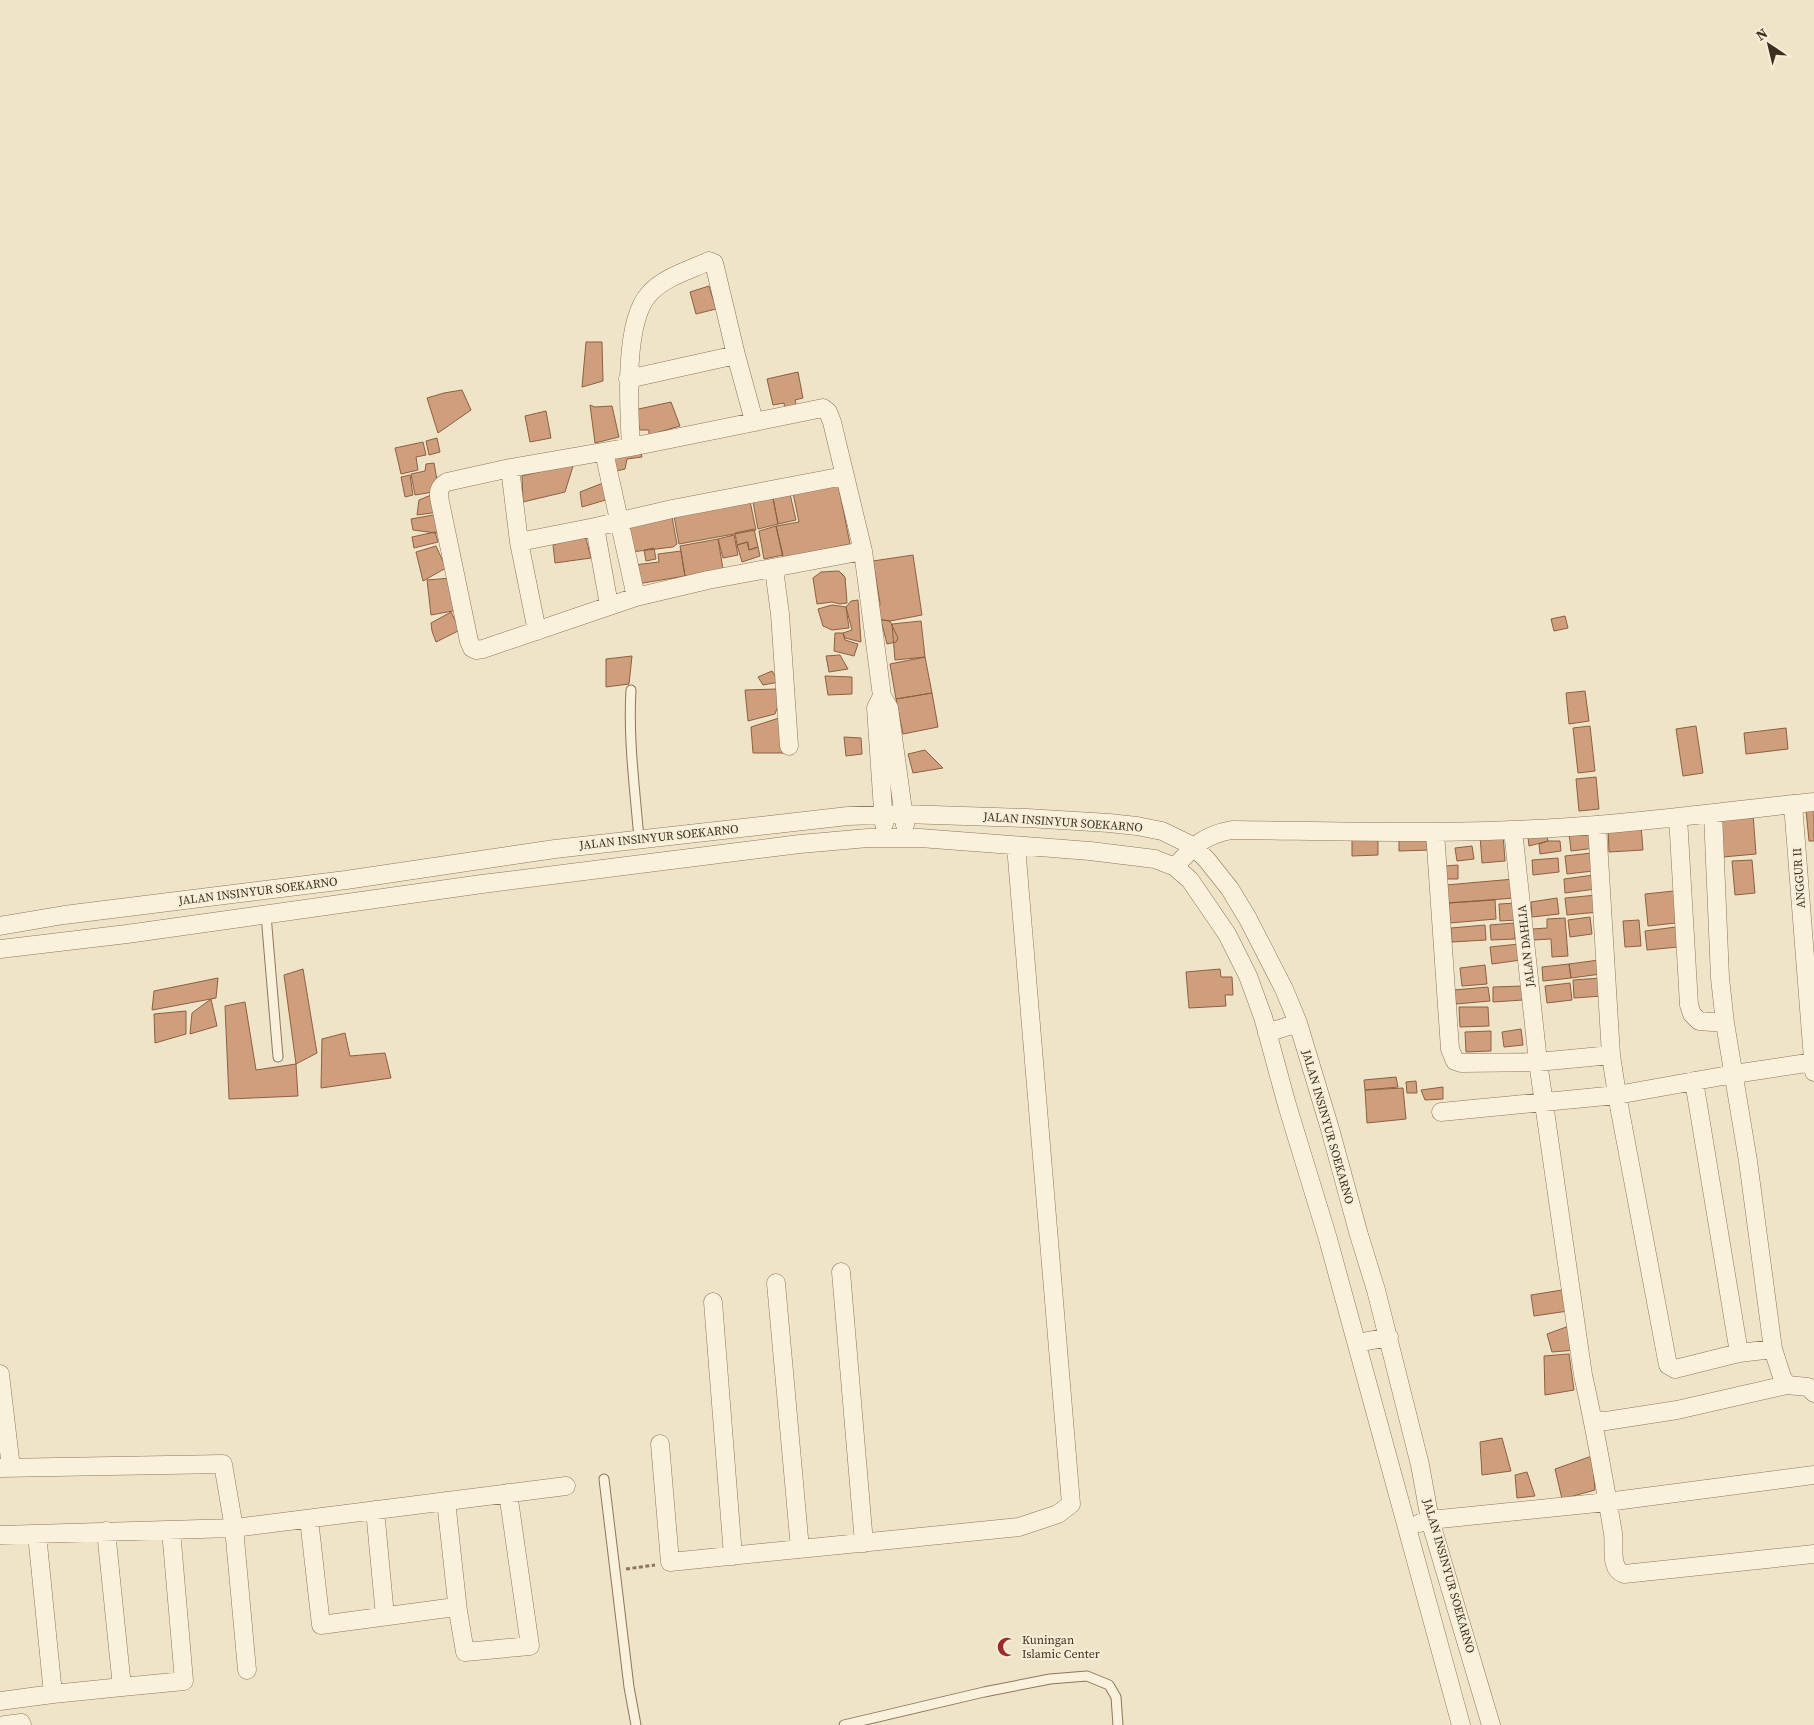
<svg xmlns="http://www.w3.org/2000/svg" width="1814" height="1725" viewBox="0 0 1814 1725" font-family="'Source Serif 4',serif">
<rect width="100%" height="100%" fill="#f0e4c8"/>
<path fill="#cf9f7d" stroke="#8d5f41" d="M709,286L716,309L696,314L690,292Z
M586,342H602L603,381L582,387Z
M798,372L803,398L795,400L797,408L785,411L784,403L773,405L767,379Z
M462,390L471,410L438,433L427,398L444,393Z
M671,402L680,426L649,435V430H640L634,410Z
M590,405L595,407L612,406L619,437L595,443Z
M546,411L551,438L530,442L525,416Z
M437,438L440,452L429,455L426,441Z
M423,442L426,455L416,457L418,470L401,474L395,448Z
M640,449L642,457L627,459L625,469L616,471L612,454Z
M434,463L439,491L415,495L411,474L425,471L426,464Z
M574,463L565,492L523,502L522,476Z
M410,475L413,495L405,497L401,477Z
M603,483L609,499L582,507L580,492Z
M838,484L850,544L783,558L776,526L799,522L793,493Z
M436,493L439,512L417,515L419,500Z
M790,494L796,520L778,524L773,498Z
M773,498L778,524L758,529L753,502Z
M750,501L756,530L679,544L674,516Z
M439,514L443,534L413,530L411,519Z
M672,517L677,544L673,547L631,552L627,525Z
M776,526L783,555L764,559L759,531Z
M754,529L758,547L749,550L748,542L737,545L735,533Z
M435,532L438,542L414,548L412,537Z
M585,535L591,558L555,563L553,545Z
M734,535L738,555L723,558L718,539Z
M718,539L723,569L685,576L680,546Z
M747,542L749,550L758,547L760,556L742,562L737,545Z
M436,546L446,568L423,581L416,552Z
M654,548L656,559L646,561L644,550Z
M681,551L685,576L637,584L634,565L659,562L658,554Z
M913,555L922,615L890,621L878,619L880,603L873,561Z
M839,571L845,577L847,603L840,604L832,602L817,604L813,578L821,572Z
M451,578L458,610L431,615L427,580Z
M858,600L861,642L845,638L843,633L852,630L846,607L851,601Z
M832,605L846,607L849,628L832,630L823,626L818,609Z
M451,612L460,630L436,642L432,631L431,623Z
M1565,616L1568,628L1554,631L1551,619Z
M881,620L890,621L898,638L896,642L887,644Z
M921,621L925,657L895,660L892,624Z
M835,633H843L845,640L858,644L854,656L834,651Z
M840,655L848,669L829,672L826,656Z
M632,656L629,684L606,687V659Z
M925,657L932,693L896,699L890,664Z
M772,671L779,682L763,685L758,677Z
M825,676L852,677V694L828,695Z
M777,689L778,706L775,714L748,721L745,690Z
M1585,691L1589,721L1569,724L1566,693Z
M932,693L938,727L903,734L896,699Z
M779,718L792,753H753L751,727Z
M1590,726L1595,771L1578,773L1573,728Z
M1696,726L1703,773L1683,776L1676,729Z
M1786,728L1788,749L1746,754L1744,733Z
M844,737L861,738L862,754L846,756Z
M925,750L943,768L913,773L908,754Z
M1596,777L1599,809L1579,811L1576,779Z
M1814,809V841H1809L1806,810Z
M1753,814L1756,854L1723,857L1720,816Z
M1641,826L1643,850L1609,852L1608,828Z
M1593,830L1595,848L1571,851L1569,833Z
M1503,834L1505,861L1482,863L1480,836Z
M1352,835H1378V855L1352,856Z
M1547,835L1548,841L1529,846L1528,837Z
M1399,836H1430V850L1399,851Z
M1548,841H1560L1561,851L1540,854L1539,844Z
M1472,846L1474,859L1457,861L1455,848Z
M1592,853L1593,871L1567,874L1565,856Z
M1558,858L1559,872L1533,875L1532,860Z
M1752,860L1755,893L1735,895L1732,861Z
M1458,865V879H1446L1445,866Z
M1594,875L1596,889L1565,893L1564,879Z
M1514,879L1515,898L1447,903L1446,885Z
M1674,891L1676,923L1648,926L1645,894Z
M1597,895L1599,912L1567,915L1565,898Z
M1557,898L1559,914L1532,917L1531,902Z
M1495,900L1496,919L1450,923L1449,903Z
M1517,903L1518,920L1500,921L1499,904Z
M1590,917L1592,934L1570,937L1568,920Z
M1565,918L1568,956L1552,957L1551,939L1533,940L1532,929L1547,928V919Z
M1639,920L1641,946L1625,947L1623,921Z
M1514,923L1515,939L1491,940L1490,925Z
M1485,925L1486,940L1452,942L1451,928Z
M1676,927L1678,947L1647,950L1645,931Z
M1519,944L1521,960L1492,964L1490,947Z
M1599,960L1601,974L1571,978L1569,964Z
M1569,964L1571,978L1543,981L1542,967Z
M1485,965L1487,984L1462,986L1460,968Z
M303,969L317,1053L296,1064L284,975Z
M1220,969L1221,977H1232L1233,995H1225L1226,1006L1189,1008L1186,972Z
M218,978L216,998L152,1010L154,991Z
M1601,978L1602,996L1574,998L1573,980Z
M1570,983L1572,1000L1547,1003L1545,986Z
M1523,986V1000L1493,1002V987Z
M1488,987L1490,1001L1456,1004L1454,990Z
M211,999L217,1026L190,1034L192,1013Z
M245,1002L256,1070L296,1064L298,1096L229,1099L225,1006Z
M1459,1007H1488L1489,1026L1460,1027Z
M186,1011V1034L155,1043L154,1014Z
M1521,1029L1523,1045L1504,1047L1502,1032Z
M1491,1031V1051L1466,1052L1465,1032Z
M345,1033L350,1056L385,1053L391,1078L321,1088L322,1039Z
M1396,1077L1398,1087L1365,1090L1364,1080Z
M1416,1081L1417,1093H1407L1406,1082Z
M1443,1087V1099L1425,1100L1421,1090Z
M1403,1088L1406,1119L1367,1123L1365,1090Z
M1562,1290L1568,1311L1534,1316L1531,1295Z
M1569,1326L1576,1350L1552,1352L1547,1334Z
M1569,1354L1574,1390L1545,1395L1544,1356Z
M1502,1438L1511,1471L1482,1475L1480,1442Z
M1592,1456L1595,1490L1562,1499L1555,1469Z
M1527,1472L1535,1496L1517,1498L1515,1475Z"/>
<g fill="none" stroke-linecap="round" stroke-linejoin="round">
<defs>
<path id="service" d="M631,690C628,739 635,790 639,839
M266,915L278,1057
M604,1479L629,1687L636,1725
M844,1725L984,1692L1050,1679L1087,1676L1109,1685L1116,1697L1118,1725"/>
<path id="minor" d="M628,379L736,355
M631,447C629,409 623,323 649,294C664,277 690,270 709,261L714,263L736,355L754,421
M604,452L636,597
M510,468L447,482C438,487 438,493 440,502L469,641L472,648L476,650L483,649L636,597L708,580L863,551
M595,527L609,605
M519,542L595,527L672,509L844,476
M774,569L780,614L789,746
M537,631L519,542L510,468L631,447L823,408L828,412L832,422L863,551L882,696L889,708L905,825
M882,696L876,708L884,824
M1793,804L1814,1072
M1713,814L1720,978L1725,1023L1748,1161L1773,1349L1782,1377L1787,1385L1808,1387L1814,1393
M1678,817L1689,1005L1692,1014L1699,1021L1725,1023
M1597,825L1611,1055L1617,1095L1667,1360L1668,1365L1675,1369L1739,1353
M1513,830L1538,1062L1583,1375C1595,1427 1604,1480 1613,1533C1615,1546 1609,1569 1624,1574L1814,1554
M1435,832L1450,1049L1455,1061L1461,1063L1538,1062L1611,1055
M1175,867C1193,846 1204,835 1232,830C1325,831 1419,834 1512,830C1613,827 1714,812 1814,802
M0,926L64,915L346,880L555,849L848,816L903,814L1027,818L1109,823L1137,826L1162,831L1193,846L1207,860L1230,889L1248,919L1284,989L1298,1023L1330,1129L1359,1235L1376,1290L1420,1465L1430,1520L1491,1725
M0,949L127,934L482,884L800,844L868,838H920L1090,851L1155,859L1175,867L1190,880L1227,934L1248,976L1263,1017L1287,1105L1328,1239L1461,1725
M1267,1033L1298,1023
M1694,1081L1739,1353L1773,1349
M1441,1112L1617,1095L1734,1074L1814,1062
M841,1272L864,1543
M776,1283L800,1549
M713,1302L733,1556
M1357,1343L1389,1337
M0,1374L11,1468
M1594,1420L1606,1421L1677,1410L1787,1385
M660,1444L670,1562L1019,1527L1058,1514L1071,1504L1016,846
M0,1468L223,1464L234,1528L0,1535
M446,1501L458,1611L465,1652L530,1646L508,1493
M375,1510L385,1616
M309,1519L321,1625L448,1608
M1420,1523L1430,1520L1607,1502L1814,1475
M247,1670L234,1528L566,1486
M122,1687L184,1681L171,1530
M53,1694L122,1687L106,1531
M0,1701L53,1694L37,1534
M5,1725L21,1723L22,1725"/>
</defs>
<use href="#service" stroke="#8d765c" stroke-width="11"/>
<use href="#minor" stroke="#8d765c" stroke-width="19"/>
<path stroke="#8d765c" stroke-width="3" stroke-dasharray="4 2.5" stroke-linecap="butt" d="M626,1569L655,1565"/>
<use href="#service" stroke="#faf1dc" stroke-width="9"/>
<use href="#minor" stroke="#faf1dc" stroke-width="18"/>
</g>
<defs>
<symbol id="mosque-bare" viewBox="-9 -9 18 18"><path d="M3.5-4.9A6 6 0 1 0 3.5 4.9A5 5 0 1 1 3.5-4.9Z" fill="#9e2a2b" stroke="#f7eed8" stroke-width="2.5" paint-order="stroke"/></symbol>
</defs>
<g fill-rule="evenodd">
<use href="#mosque-bare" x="993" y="1633" width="28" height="28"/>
</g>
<g text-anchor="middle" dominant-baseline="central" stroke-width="4" stroke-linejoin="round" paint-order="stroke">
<g font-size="12" fill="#3d2e20" stroke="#f7eed8">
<text transform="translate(1063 822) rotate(4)">JALAN INSINYUR SOEKARNO</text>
<text transform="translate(659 837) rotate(-6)">JALAN INSINYUR SOEKARNO</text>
<text transform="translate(1799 878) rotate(-94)">ANGGUR II</text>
<text transform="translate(258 891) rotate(-7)">JALAN INSINYUR SOEKARNO</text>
<text transform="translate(1526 946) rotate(-96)">JALAN DAHLIA</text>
<text transform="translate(1328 1127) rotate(74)">JALAN INSINYUR SOEKARNO</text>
<text transform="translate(1449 1576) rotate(74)">JALAN INSINYUR SOEKARNO</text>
</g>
<g font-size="12" fill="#3d2e20" stroke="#f7eed8" text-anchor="start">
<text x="1022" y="1640">Kuningan<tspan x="1022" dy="14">Islamic Center</tspan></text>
</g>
</g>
<g transform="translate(1769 45) rotate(325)" stroke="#f7eed8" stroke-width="4" paint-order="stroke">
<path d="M0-4L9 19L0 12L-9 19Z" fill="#3d2e20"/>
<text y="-8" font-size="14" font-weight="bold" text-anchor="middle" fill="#3d2e20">N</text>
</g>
</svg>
